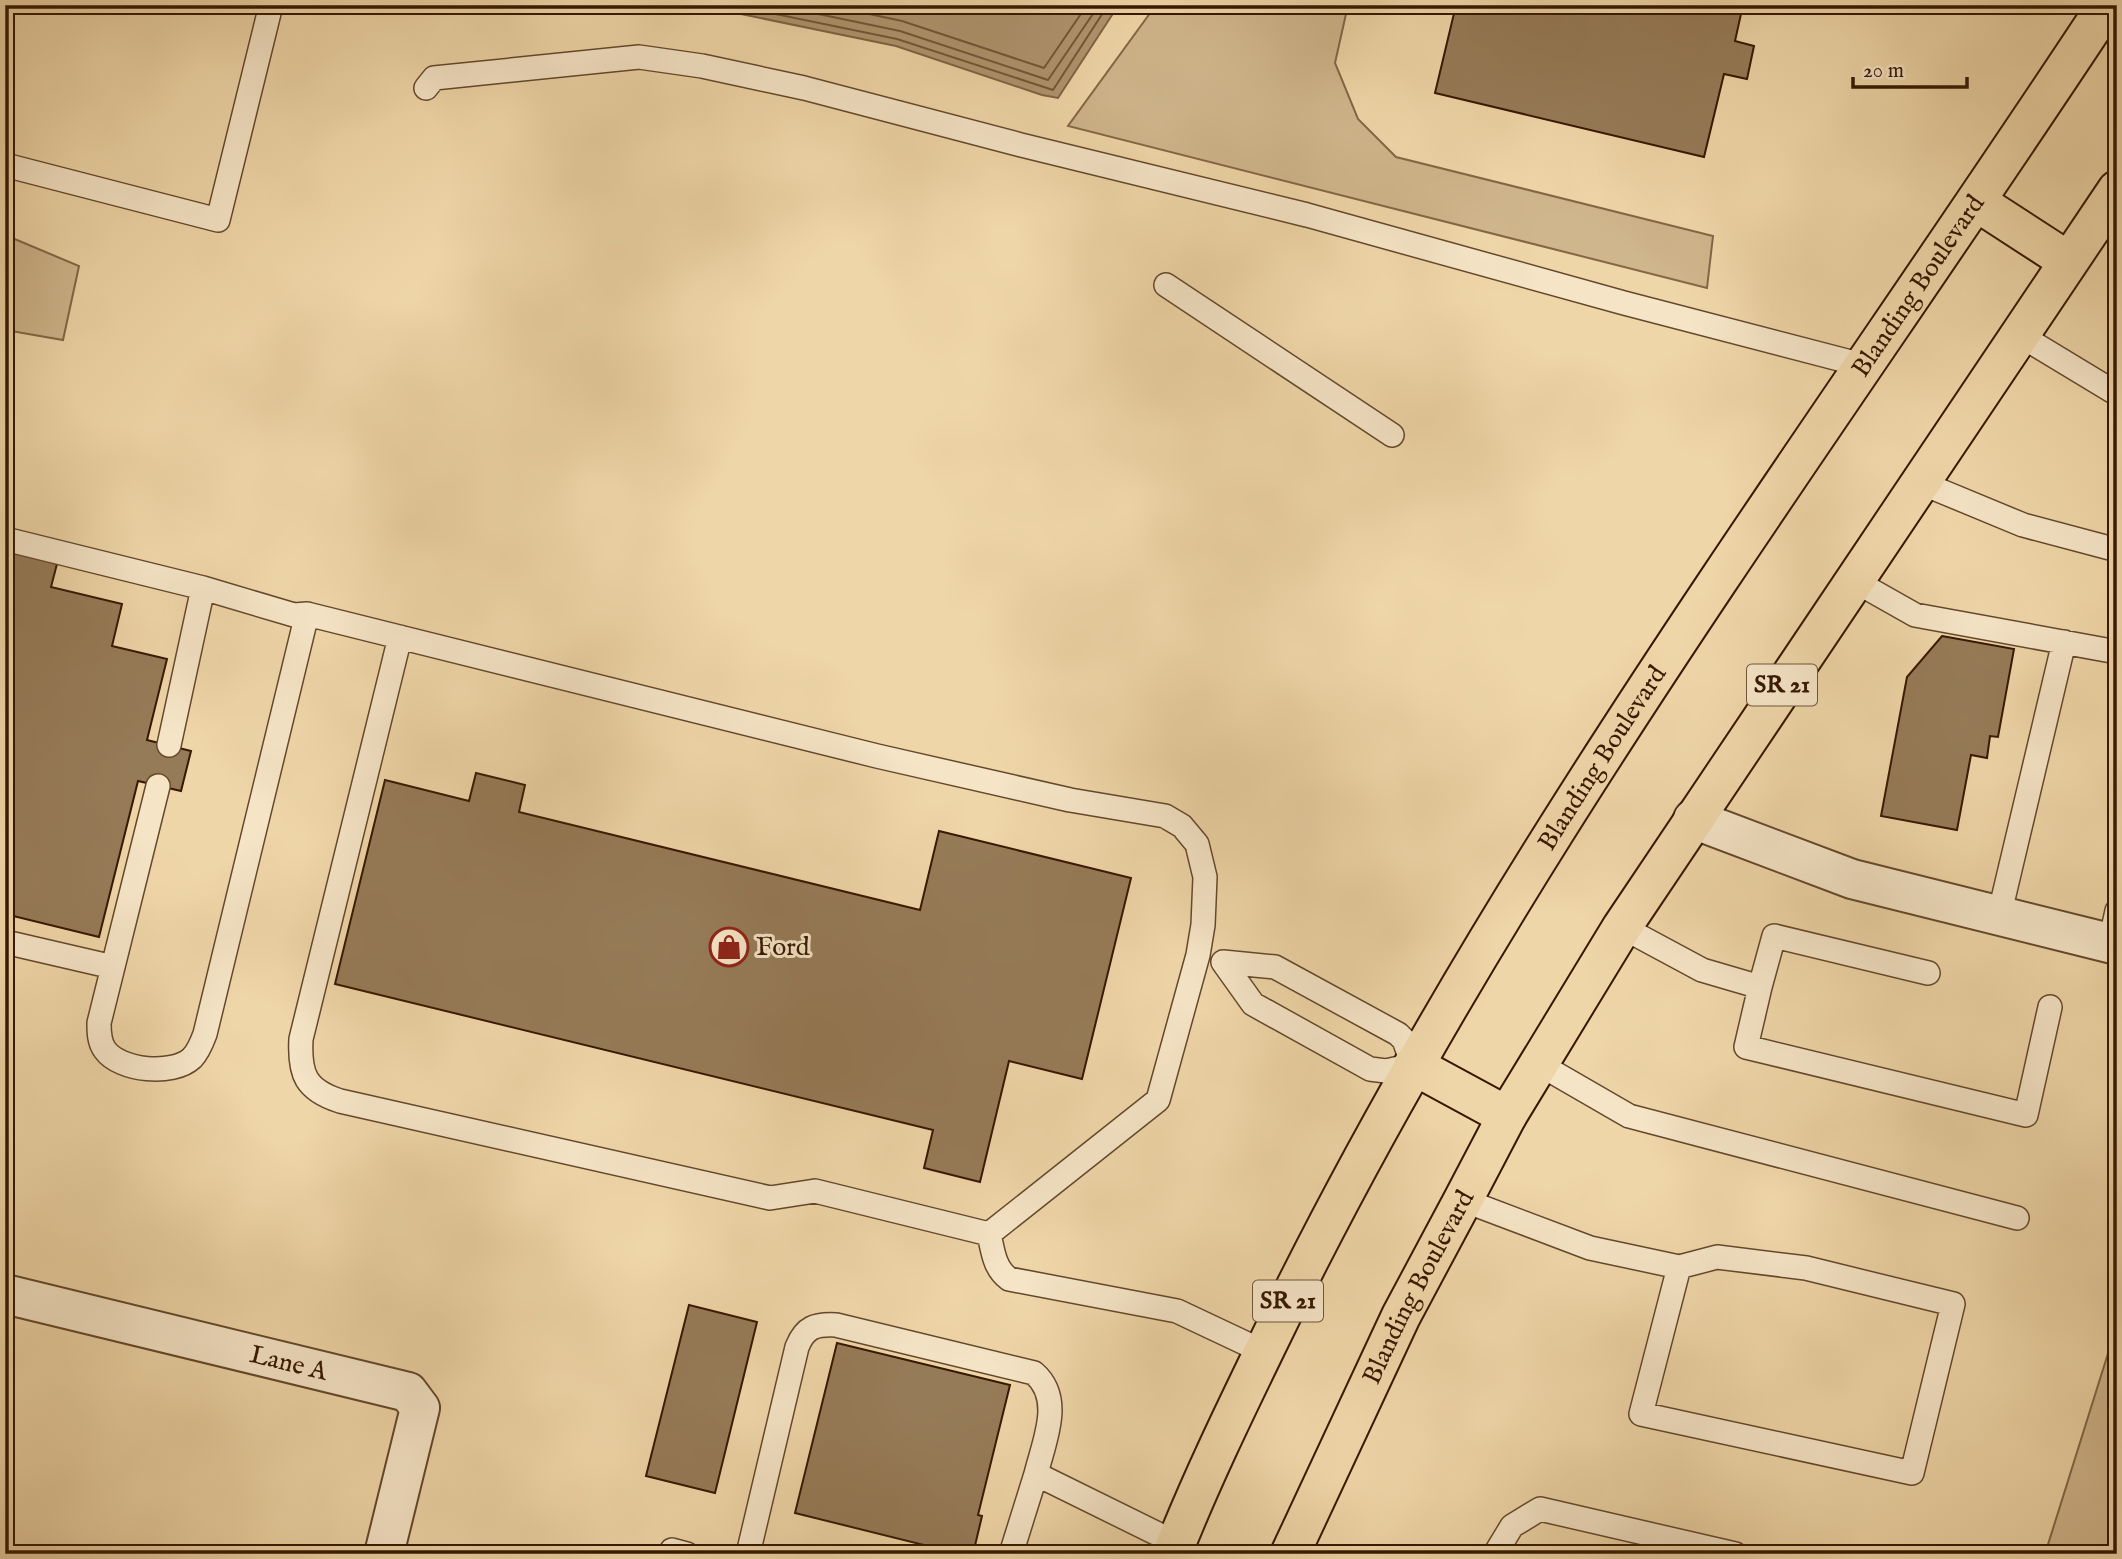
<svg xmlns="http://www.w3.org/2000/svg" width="2122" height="1559" viewBox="0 0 2122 1559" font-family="'IM FELL English',serif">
<rect width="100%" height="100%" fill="#efd6a8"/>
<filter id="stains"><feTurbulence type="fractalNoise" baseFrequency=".00286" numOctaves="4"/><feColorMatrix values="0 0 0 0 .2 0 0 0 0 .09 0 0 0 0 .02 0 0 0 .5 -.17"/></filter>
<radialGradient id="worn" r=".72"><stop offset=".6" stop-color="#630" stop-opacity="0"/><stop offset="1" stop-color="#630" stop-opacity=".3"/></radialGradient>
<path fill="#d0b68c" stroke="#836746" stroke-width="2" d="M1156,5H1348L1335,63L1358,119L1396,157L1713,236L1707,288L1068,126Z
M5,235L79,266L63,340L5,330Z
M2116,1328L2117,1554H2045Z"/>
<path fill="#b0956f" stroke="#7f6343" stroke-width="2" d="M697,5H1112L1116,9L1058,98L1042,95L896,46Z"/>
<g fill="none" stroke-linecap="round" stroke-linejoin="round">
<path stroke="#735638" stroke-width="2" d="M731,5L897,39L1053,90L1108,5
M775,5L900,31L1048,80L1099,5
M827,5L902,21L1044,68L1087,5"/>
</g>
<path fill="#967b58" stroke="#361801" stroke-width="2" d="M1456,5H1743L1735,41L1754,46L1747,79L1724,74L1704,157L1435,93Z
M6,547L58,560L51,587L122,604L112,646L167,659L147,740L191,751L181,791L138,781L99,937L5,914Z
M1942,636L2014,649L1998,737L1990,736L1987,758L1971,755L1957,830L1881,816L1907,677Z
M476,773L525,785L519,812L920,910L939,831L1131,878L1082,1079L1009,1061L980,1182L924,1168L933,1130L335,984L385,780L469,801Z
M689,1305L757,1322L715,1493L646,1476Z
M837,1343L1010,1385L978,1515L982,1516L973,1554H929L928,1546L795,1513Z"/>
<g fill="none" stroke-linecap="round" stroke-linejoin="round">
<defs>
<path id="lane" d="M426,88L434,78L639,57L702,66L804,88L1021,145L1307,215L1624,303L1866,366
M5,165L218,220L271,5
M1166,285L1392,435
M2018,334L2117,394
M1919,482L2023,525L2117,550
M5,539L203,588
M1853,580L1915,615L2117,652
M400,637L301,1039C299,1075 306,1090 340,1101L770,1198L815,1191L989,1234
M169,745L203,588L294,615L307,614L877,756L1070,800L1165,816L1182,826L1197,844L1205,877L1203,925L1198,955L1158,1100L989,1234
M158,786L99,1023C99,1032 99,1042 105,1050C120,1071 173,1076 192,1058C198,1052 202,1042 205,1034L307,614
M1999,916L2064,642
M1622,927L1702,970L1760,987L1774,936L1928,973
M5,942L113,967
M2110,943L2117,911
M1223,962L1275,967L1398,1034L1404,1040L1413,1065L1386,1071L1370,1069L1253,1004Z
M1760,987L1746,1047L2026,1115L2050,1007
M1539,1064L1629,1116L2017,1218
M1463,1200L1590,1248L1679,1267L1641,1414L1912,1473L1953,1304L1806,1268L1717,1257L1679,1267
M989,1234C993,1251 994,1268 1009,1279L1177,1311L1264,1352
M671,1554L672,1550L687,1554
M748,1554L797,1347C805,1327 815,1324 836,1325L1034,1373C1064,1399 1044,1441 1036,1474
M1011,1554L1036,1474L1176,1543
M1495,1554L1512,1526L1540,1509L1735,1554"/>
<g id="street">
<path d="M1693,819L1852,879L2117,945"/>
<path id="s1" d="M5,1294L408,1392L420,1408L384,1554"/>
</g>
<g id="primary">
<path d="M1977,202L2068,261"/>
<path d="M1413,1065L1507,1116"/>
<path id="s2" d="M1172,1554C1200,1483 1233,1415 1266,1347C1496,869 1817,446 2107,5"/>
<path id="s3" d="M1290,1554L1401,1316L1463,1200L1507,1116L1622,927L2117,190"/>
</g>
</defs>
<use href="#lane" stroke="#64482b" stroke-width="26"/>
<use href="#street" stroke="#64482b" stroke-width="42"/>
<use href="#primary" stroke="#361801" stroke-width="42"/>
<use href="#lane" stroke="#f5e4c6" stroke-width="23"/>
<use href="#street" stroke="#f5e4c6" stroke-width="38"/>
<use href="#primary" stroke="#efd6a8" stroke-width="38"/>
</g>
<defs>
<symbol id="shop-ring" viewBox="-11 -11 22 22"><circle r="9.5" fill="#f5e4c6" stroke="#8f2418" stroke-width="1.5"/><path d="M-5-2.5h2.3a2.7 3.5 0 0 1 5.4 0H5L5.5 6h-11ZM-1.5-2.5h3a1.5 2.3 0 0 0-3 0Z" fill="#8f2418"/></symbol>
</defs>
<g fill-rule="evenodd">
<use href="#shop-ring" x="707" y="925" width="44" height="44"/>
</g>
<g text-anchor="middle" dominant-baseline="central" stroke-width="6" stroke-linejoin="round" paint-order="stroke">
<g fill="#f5e4c6" stroke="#6f553c" stroke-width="2">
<rect x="1747" y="664.5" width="70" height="41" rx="5"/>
<rect x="1253" y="1280.5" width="70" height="41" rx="5"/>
</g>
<g font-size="24" font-weight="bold" fill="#361801">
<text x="1782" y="685">SR 21</text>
<text x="1288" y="1301">SR 21</text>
</g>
<g font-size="26" fill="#361801" stroke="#f5e4c6">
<text stroke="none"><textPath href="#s2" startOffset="1474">Blanding Boulevard</textPath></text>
<text stroke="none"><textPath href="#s2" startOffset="906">Blanding Boulevard</textPath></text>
<text stroke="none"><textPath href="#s3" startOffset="296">Blanding Boulevard</textPath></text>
<text stroke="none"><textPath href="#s1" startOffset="292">Lane A</textPath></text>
</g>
<g font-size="26" fill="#361801" stroke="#f5e4c6" text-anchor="start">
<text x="756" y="947">Ford</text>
</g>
</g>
<rect width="2122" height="1559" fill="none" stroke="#efd6a8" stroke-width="28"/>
<rect x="7" y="7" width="2108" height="1545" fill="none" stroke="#361801" stroke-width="3.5"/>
<rect x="14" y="14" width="2094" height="1531" fill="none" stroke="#361801" stroke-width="2"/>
<path d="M1853 77v10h114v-10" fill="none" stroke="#361801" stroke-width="3.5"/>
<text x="1863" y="77" font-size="21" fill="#361801" stroke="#f5e4c6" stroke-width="5" paint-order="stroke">20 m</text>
<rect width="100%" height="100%" filter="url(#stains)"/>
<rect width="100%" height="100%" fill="url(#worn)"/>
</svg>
